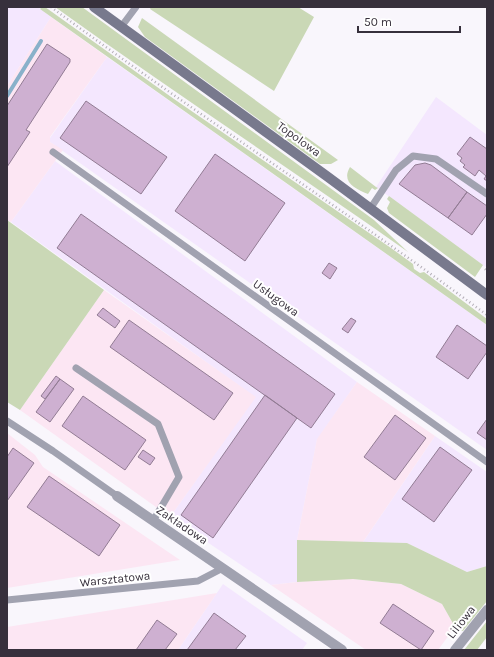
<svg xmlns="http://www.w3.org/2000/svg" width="494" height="657" viewBox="0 0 494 657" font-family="Karla,sans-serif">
<rect width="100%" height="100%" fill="#f9f6fc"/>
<path fill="#f4e7fe" d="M7,7H38L51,17L7,86Z
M107,57L487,325V450L50,142V138Z
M436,97L487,135V268L376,187Z
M55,161L357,382L317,440L297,540V582L271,585L170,517L255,397L11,222Z
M435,436L487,472V566L467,572L407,543L363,542Z
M223,584L307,643L302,650H178Z"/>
<path fill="#fce6f3" d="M51,17L107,57L50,137V142L63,150L11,222L7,220V86Z
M104,290L256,397L170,517L20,410Z
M357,382L435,436L363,542L297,540L317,439Z
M7,433L35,455L43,467L180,560L7,588Z
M323,579H353L401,584L442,604L455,627L438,650H366L271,585Z
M217,593L178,650H7V627Z"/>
<path fill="#cad8b6" d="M42,7H45L174,99L391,248L413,264L414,269L420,273L424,272L487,319V325L40,9Z
M55,7H82L374,220L408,252C291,169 171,91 55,7Z
M151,7H298L314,17L274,91L150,9Z
M142,18L338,160L331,164H320L145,37L138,27Z
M350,167L376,187L378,188L375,190L372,188L368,194C355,189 341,182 350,167Z
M389,196L483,265L475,277L389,213L387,208L390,202L387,199Z
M7,220L104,290L20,410L7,402Z
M297,540L407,543L467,572L487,566V601L463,631L453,630L455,627L442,604L401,584L353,579L297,582Z
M487,621V637L477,650H464Z"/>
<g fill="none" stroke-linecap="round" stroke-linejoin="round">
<path stroke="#89b1ca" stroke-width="4" d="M7,96L41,41"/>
</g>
<path fill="#ceb0d1" stroke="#927c94" d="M47,44L70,59V62L26,130L30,132L7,167V106Z
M86,101L167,157L141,194L60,138Z
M470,137L487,149V181L484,179L486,176L479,170L475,176L463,167L465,165L460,161L462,158L457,154Z
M215,154L285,203L245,261L175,211Z
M425,163L431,165L467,192L448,218L399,184L415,165Z
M467,192L487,206V214L472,235L448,218Z
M81,214L335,394L311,428L57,248Z
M329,263L337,268L330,279L322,273Z
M103,308L120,321L115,328L97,315Z
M351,318L356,321L348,333L342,329Z
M129,320L233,393L214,420L110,347Z
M457,325L487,346V352L468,379L436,357Z
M56,376L60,379L45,399L41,396Z
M60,379L74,389L50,422L36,412Z
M265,395L297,418L213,538L181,515Z
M83,396L146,440L125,470L62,426Z
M395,415L426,438L395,480L364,457Z
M487,419V440L477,433Z
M440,447L472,470L434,522L402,499Z
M13,448L34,463L7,501V457Z
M143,450L155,458L150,465L138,457Z
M49,476L120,525L99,556L27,507Z
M393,604L434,631L421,650L380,623Z
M214,613L246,636L235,650H187Z
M157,620L177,634L165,650H136Z"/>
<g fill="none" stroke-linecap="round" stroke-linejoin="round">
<path stroke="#b3aeb7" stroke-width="2.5" stroke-dasharray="1 3" stroke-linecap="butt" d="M51,7C194,113 344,209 487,315
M485,269L487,271"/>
<path stroke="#a1a2b0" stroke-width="7" d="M121,27L136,7
M53,152L487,462
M370,209L396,170L413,156L436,159L487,194
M76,368L158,424L179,477L153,521
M7,421L53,451L117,496
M7,600L198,581L223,568"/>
<path stroke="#a1a2b0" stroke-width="10" d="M117,496L342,650
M455,650L487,610"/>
<path stroke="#78798d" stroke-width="10" d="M94,7L328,177L487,295"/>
</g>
<g text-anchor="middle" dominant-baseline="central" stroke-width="4" stroke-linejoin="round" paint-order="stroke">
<g font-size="12" fill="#37303c" stroke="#fff">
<text transform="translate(299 139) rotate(36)">Topolowa</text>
<text transform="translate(276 298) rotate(36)">Usługowa</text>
<text transform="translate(182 525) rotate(34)">Zakładowa</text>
<text transform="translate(115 579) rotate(-6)">Warsztatowa</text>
<text transform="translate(461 622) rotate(-52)">Liliowa</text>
</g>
</g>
<rect width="494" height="657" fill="none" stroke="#37303c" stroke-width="16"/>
<path d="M358 26v6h102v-6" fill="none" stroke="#37303c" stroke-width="2"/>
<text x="364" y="26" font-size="12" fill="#37303c" stroke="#ffffff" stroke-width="3" paint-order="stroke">50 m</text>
</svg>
